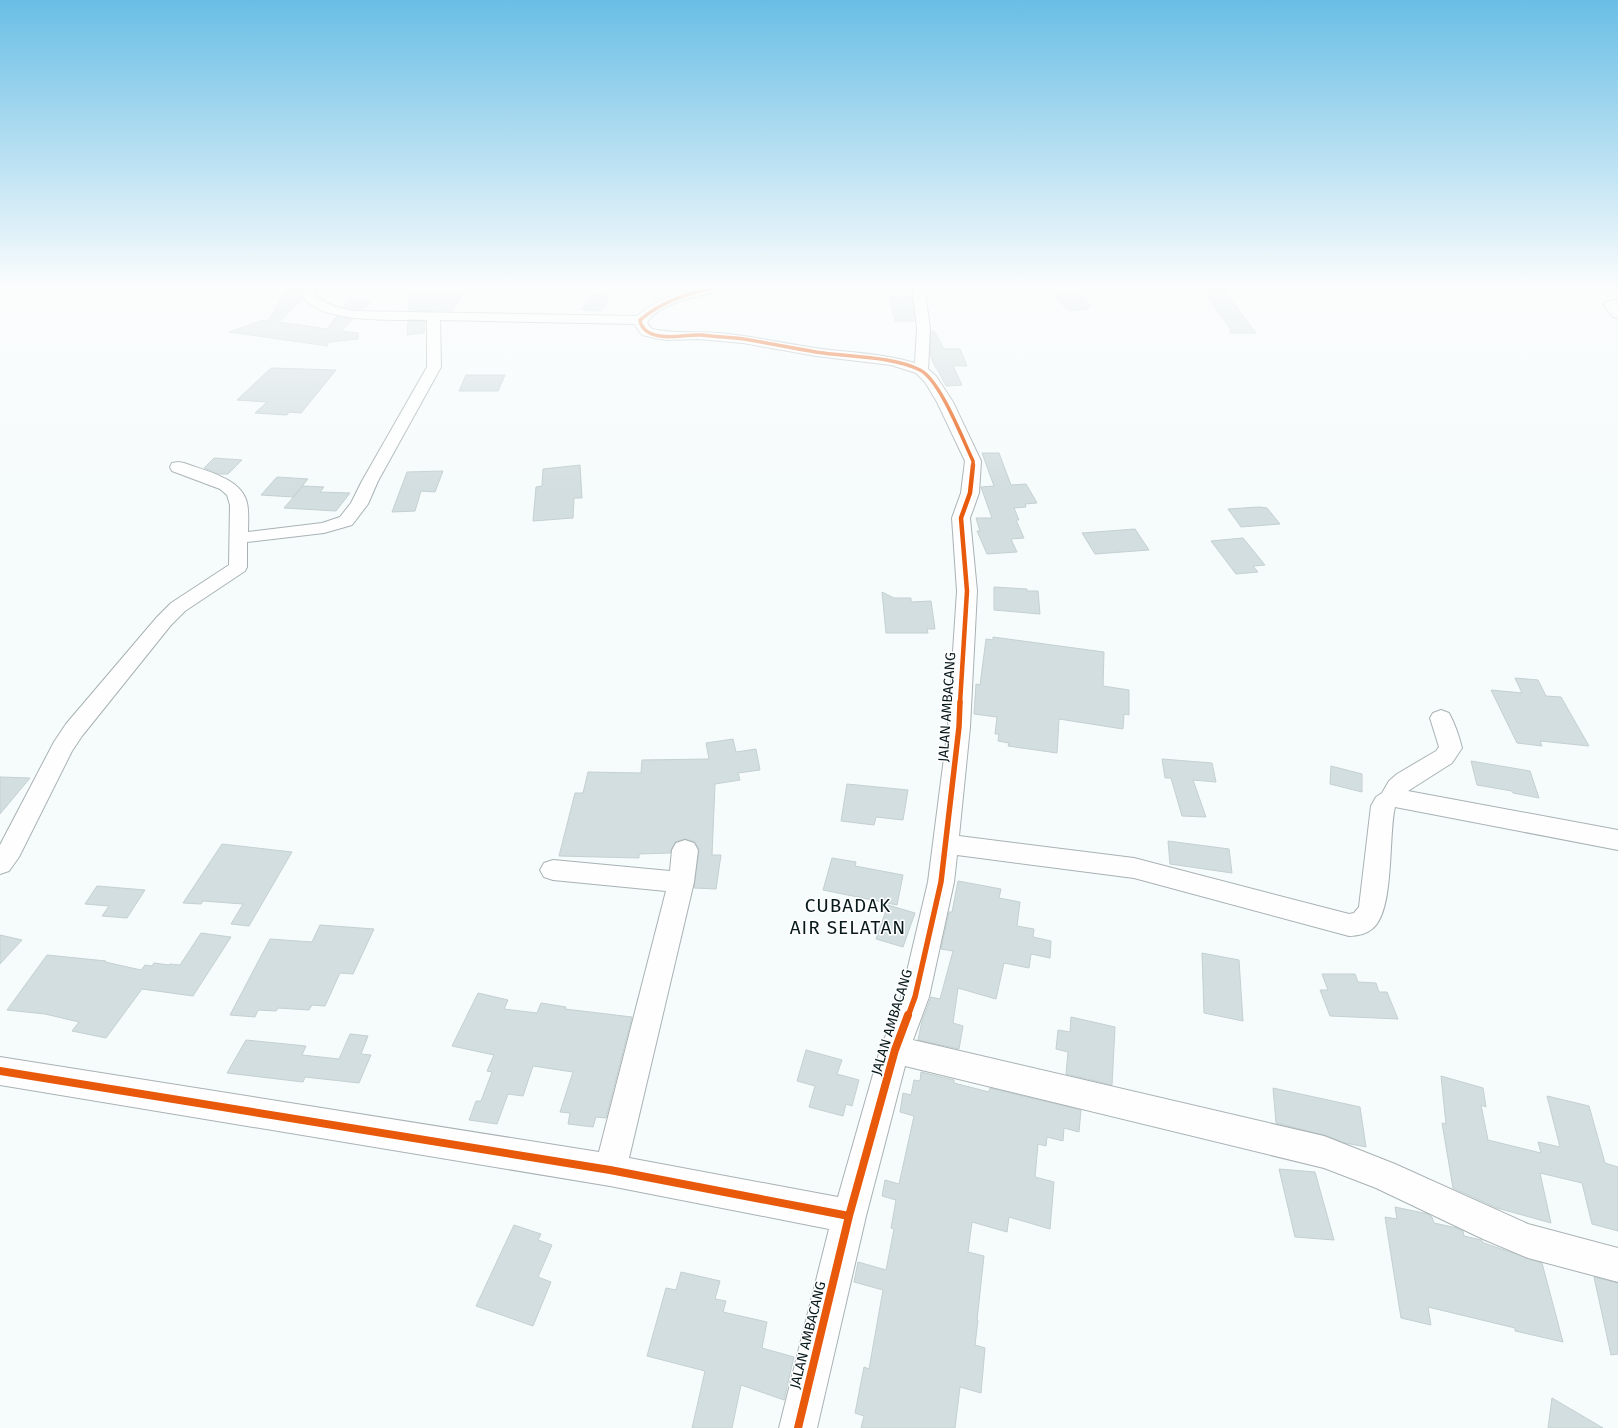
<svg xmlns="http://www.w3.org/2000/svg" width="1618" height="1428" viewBox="0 0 1618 1428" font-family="'Fira Sans',sans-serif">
<rect width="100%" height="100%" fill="#f6fbfb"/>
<path fill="#d3dee0" stroke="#c4d0d1" d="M289,286H305L302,291L301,296L303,299L279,322L327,329L337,316L353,319L341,331L358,333V339L330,342L327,343L328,346L229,332L263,320L268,321Z
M1199,286H1221L1256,333H1230V328Z
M1076,292L1091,306L1087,307L1088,309L1069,311L1052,295Z
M410,294H463L453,310L425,311L409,310Z
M591,295L609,296L601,311L582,310Z
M889,296H912L914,321H895Z
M349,300H372L362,310L343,307Z
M408,321H425L424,333L407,335Z
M934,331L944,349H960L967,366H953L962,385L946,386L936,367H935L930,354L931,332Z
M271,368L336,370L301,413L289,412L287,415L255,413L267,402L237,400Z
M466,375H505L498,391H459Z
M982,453H999L1011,485L1026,484L1037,503L1025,504L1026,507L1014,508L1019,520H1016L1024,538L1011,539L1017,552L987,554L977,531H980L976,518H992L981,487L994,486Z
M214,458L242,460L228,474H218L204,468Z
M580,465L582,498H574L573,518L533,521L536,487L542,486L543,469Z
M443,471L435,492L421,491L415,511L392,512L407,472Z
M277,477L308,479L293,497L261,495Z
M303,486L324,487L320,492L350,493L336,511L284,508Z
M1259,507L1267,508L1280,524L1241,527L1228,509Z
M1135,529L1149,550L1095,554L1082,533Z
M1243,538L1265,565L1253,566L1258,572L1236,574L1211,541Z
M994,587L1027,589V591H1038L1040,614L994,610Z
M882,592L894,598H911V602L931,601L935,629H927L928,633H886Z
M993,637L1104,652L1103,686L1129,690V715L1124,714L1123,729L1059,719L1057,753L1008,746L1009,743L998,741L999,734H995L997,717L974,714L976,684L980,685L986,639L993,640Z
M1515,678L1538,680L1546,696L1561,697L1589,746L1540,741L1542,746L1517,743L1491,690L1522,693Z
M733,739L736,752L756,749L760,770L738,773L740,780L715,784L712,855H721L716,889L694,888L699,850L695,842L685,839L675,842L670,853L639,854V858L559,856L575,793H583L588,772L641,773L642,760L709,759L706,743Z
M1162,759L1212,763L1216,782L1193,780L1206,817L1182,816L1171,778H1165Z
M1471,761L1530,771L1539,798L1513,793L1512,791L1477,785Z
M1331,766L1362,774V792L1330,784Z
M0,777L30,778L0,814Z
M847,784L908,790L903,820L876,817L874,825L841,821Z
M1168,841L1229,849L1232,873L1170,864Z
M222,844L292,852L249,926L231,924L243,904L203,901L201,904L183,903Z
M832,858L856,862L855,866L903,875L897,905L823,890Z
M958,881L1001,889L999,898L1020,902L1017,926L1034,929L1033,937L1051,941L1050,958L1031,954L1029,968L1004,963L996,999L958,988L953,1023L963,1026L959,1049L918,1040L922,1021L931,997L940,999L953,951L941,949L949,912H952Z
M97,886L145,890L127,918L102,916L109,906L85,904Z
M888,905L915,913L903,947L876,939Z
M320,925L374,929L353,974L340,973L325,1006L312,1005L309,1010L278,1008L276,1011L258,1010L255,1017L230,1015L270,939L312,942Z
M201,933L231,937L193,996L142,989L106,1038L72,1031L79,1022L45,1014L7,1010L47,955L106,961L105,962L141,970L145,965L152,966L154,963L169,965L170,964L180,965Z
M0,935L22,940L0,964Z
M1202,953L1239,960L1243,1021L1204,1013Z
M1322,974H1355L1358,982L1376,983L1379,992H1387L1398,1019L1330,1016L1320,990H1328Z
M478,993L508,1000L504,1009L537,1013L541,1003L566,1007L565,1009L632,1017L606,1118L596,1117L593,1127L568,1124L570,1113L560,1112L573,1072L533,1066L523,1096L508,1094L497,1124L469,1120L476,1101H481L492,1072L487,1071L494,1055L452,1046Z
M1071,1017L1115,1027L1112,1085L1066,1074L1068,1052L1056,1049L1058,1030L1070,1032Z
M350,1034L368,1036L361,1054L371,1055L359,1083L305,1077L303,1082L227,1073L246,1040L306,1046L302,1055L339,1059Z
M806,1050L842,1060L837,1074L859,1080L852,1106L846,1104L843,1116L809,1107L815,1086L797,1081Z
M921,1072L954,1080V1083L989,1092L990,1088L1081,1110L1079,1132L1064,1128L1063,1141L1047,1137L1046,1146L1038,1144L1035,1177L1054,1182L1050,1229L1009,1217L1007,1232L972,1222L968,1252L984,1256L977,1320H978L975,1345L985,1348L981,1393L960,1387L955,1428H861L864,1416L855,1413L864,1367L869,1369L883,1290L854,1282L858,1262L886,1270L894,1229L891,1228L896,1200L882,1196L885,1180L899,1184L914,1116L900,1112L903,1093L911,1095L914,1080L920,1081Z
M1441,1076L1483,1088L1486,1107L1481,1105L1488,1140L1541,1153L1538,1142L1560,1147L1547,1096L1589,1106L1605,1163L1618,1167V1231L1592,1224L1582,1183L1540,1173L1551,1223L1497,1208L1453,1188L1442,1123L1446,1124Z
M1273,1088L1360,1107L1366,1147L1345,1143L1324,1135L1276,1123Z
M1279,1169L1315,1172L1334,1240L1295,1237Z
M1395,1207L1428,1214L1432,1217L1434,1223L1457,1228L1463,1231L1464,1236L1481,1240L1484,1243L1542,1263L1563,1342L1515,1331V1328L1428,1307L1431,1325L1401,1318L1385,1217L1397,1219Z
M514,1225L541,1234L538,1240L552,1245L538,1277L551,1282L533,1326L476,1306Z
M681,1272L720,1281L715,1299L726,1301L723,1312L767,1322L762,1348L794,1357L784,1400L741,1385L732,1428H692L705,1371L647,1356L666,1288L676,1290Z
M1594,1277L1618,1283V1354L1611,1355Z
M1552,1398L1603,1428H1548Z"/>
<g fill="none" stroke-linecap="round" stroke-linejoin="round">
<defs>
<path id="minor" d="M307,286H319L315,295C326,305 341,309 355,311L637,316C665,293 694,286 730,286L728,289C707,294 657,302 647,323L652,329C673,334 697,331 719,333C751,336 783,343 815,348C849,353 882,353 915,363L917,328L912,286H924L930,328L928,369L936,376L953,402L981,461L979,493L970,518L977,591L970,727L959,836L1134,858L1349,914L1354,913L1359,907L1371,806L1376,797L1382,793L1389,781L1397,774L1436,751L1439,747L1430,718L1433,713L1441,710L1449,713C1455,724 1459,736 1462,748L1452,763L1408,791L1618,830V850L1395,807C1388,835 1395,912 1372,929C1366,934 1356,936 1349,936L1134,878L957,855L954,882L929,997L913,1040L1324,1136L1395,1164L1528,1224L1618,1248V1282L1528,1258L1483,1239L1376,1188L1324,1168L905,1066L866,1216L817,1428H779L829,1229L610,1186L0,1085V1057L599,1152L666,891L553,880L544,877L540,870L544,863L553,860L670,871L672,850L676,843L685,840L694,843L698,850L694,882L629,1158L838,1197L880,1050L901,997L928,882L948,727L957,591L952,518L961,493L965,461L937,402L925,382L916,373L891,365L816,356L743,343L698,339L667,340L655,338L642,335L634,324L440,320L441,367L378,481L368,504L352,525L324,533L247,542V567L245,571L185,611L171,625L82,736L72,751L19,857L9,871L0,874V845L54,742L66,724L157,617L171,603L229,565L230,505L227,495L220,489L172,471L170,467L172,463L178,462L184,463C205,471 242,478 247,503C249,512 248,523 248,532L322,523L340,517L351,503L362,481L427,367V320C395,319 322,325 302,296L303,291Z
M1618,299V318L1613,317L1604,305L1605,302Z"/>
</defs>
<use href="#minor" stroke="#a8b2b4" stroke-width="2"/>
<use href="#minor" fill="#fefefe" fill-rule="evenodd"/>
<defs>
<path id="cycleway-far3" d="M724,286C692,292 665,299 640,320C640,324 644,330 648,332C663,341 685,334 702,335C716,337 730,337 744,339C768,343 792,348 816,352C847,357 893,356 920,370C940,380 963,440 973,461V466"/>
<path id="cycleway-far2" d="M960,703L967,591L961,518L970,493L973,465"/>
<path id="cycleway-far1" d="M908,1016L915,997L941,882L959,727L960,702"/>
<path id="cycleway" d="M0,1071L610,1170L849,1216
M798,1428L849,1216L895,1050L908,1015"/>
</defs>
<use href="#cycleway-far3" stroke="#fff" stroke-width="5"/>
<use href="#cycleway-far2" stroke="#fff" stroke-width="6"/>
<use href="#cycleway-far1" stroke="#fff" stroke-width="8"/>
<use href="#cycleway" stroke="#fff" stroke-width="10"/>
<use href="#cycleway-far3" stroke="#e8590c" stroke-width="3.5"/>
<use href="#cycleway-far2" stroke="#e8590c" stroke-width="4.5"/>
<use href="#cycleway-far1" stroke="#e8590c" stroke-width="5.5"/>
<use href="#cycleway" stroke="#e8590c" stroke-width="8"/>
</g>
<linearGradient id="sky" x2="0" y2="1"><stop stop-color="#69bee5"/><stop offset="0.59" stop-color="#fbfdfd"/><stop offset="1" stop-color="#fbfdfd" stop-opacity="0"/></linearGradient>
<rect width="1618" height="486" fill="url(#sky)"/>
<g text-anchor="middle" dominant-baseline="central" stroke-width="3" stroke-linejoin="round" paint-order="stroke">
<g font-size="14" fill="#091a1d" stroke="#fff">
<text transform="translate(947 707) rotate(-86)">JALAN AMBACANG</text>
<text transform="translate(892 1022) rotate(-73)">JALAN AMBACANG</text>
<text transform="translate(808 1335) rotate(-76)">JALAN AMBACANG</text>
</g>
<g font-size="19" letter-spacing="1" fill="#091a1d" stroke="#fff">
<text x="848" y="905">CUBADAK<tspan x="848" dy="22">AIR SELATAN</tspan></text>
</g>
</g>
</svg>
